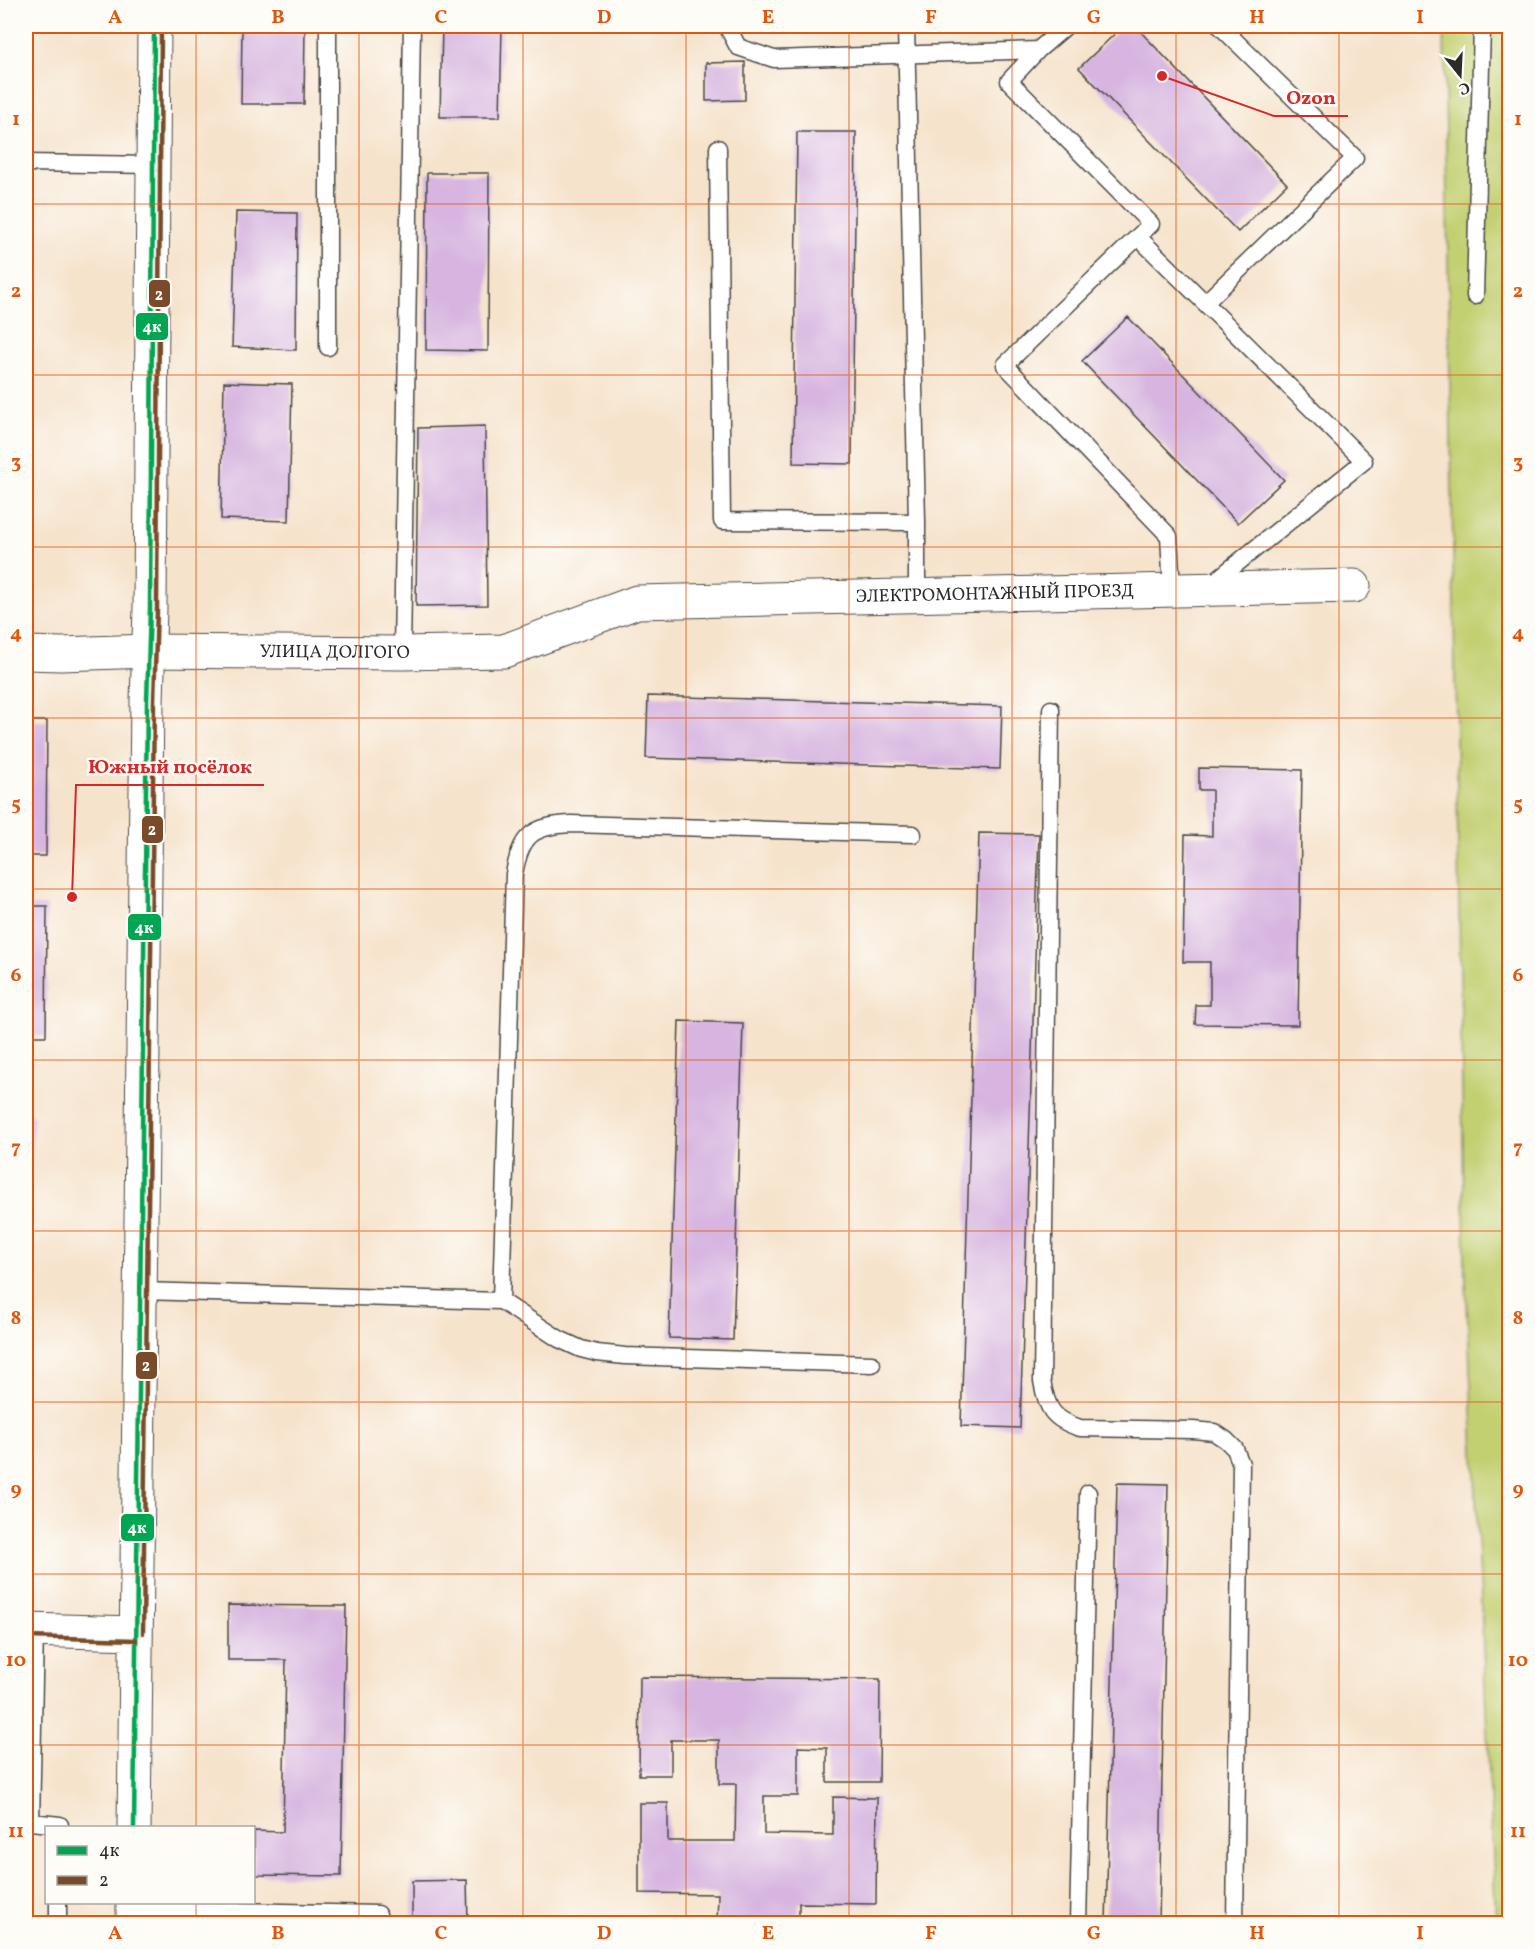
<svg xmlns="http://www.w3.org/2000/svg" width="1535" height="1949" viewBox="0 0 1535 1949" font-family="Vollkorn,serif">
<rect width="100%" height="100%" fill="#fdfcf7"/>
<filter id="ink" filterUnits="userSpaceOnUse"><feTurbulence type="fractalNoise" baseFrequency=".0167" numOctaves="2"/><feDisplacementMap in="SourceGraphic" scale="12" xChannelSelector="R" yChannelSelector="G"/><feConvolveMatrix kernelMatrix="1 2 1 2 8 2 1 2 1" color-interpolation-filters="sRGB"/></filter>
<filter id="wash" filterUnits="userSpaceOnUse"><feTurbulence type="fractalNoise" baseFrequency=".008" numOctaves="4" result="noise"/><feDisplacementMap in="SourceGraphic" scale="24" xChannelSelector="R" yChannelSelector="G"/><feGaussianBlur stdDeviation="1.35" result="paint"/><feColorMatrix in="noise" values="0 0 0 0 0 0 0 0 0 0 0 0 0 0 0 0 0 1.4 0 .05"/><feComposite in="paint" operator="in"/></filter>
<g filter="url(#wash)">
<rect width="100%" height="100%" fill="#f6e3cc"/>
<path fill="#c3d072" stroke="#777e4e" stroke-width="1.5" d="M1444,26H1510L1509,1924L1496,1923L1465,1260Z"/>
<g id="blocks">
<path fill="#d7b5e0" d="M26,26H31L27,104H26Z
M242,26H305L304,104H241Z
M442,26H502L500,117H440Z
M1123,26H1135L1287,184L1238,232L1079,68Z
M745,62V100L706,101V63Z
M797,132H856L852,464L793,463Z
M427,173H489L488,351L426,350Z
M236,212L297,213L296,350L232,347Z
M1128,317L1284,480L1238,523L1082,361Z
M224,382L292,384L289,521L221,519Z
M485,426L487,605L416,606L418,428Z
M1503,466H1510V509L1506,510Z
M648,696L1002,706L1000,769L646,758Z
M26,721H47L46,856H26Z
M1199,768L1302,770L1298,1025L1195,1024L1196,1005H1210V962H1183L1185,835L1212,836V790H1199Z
M979,833L1039,834L1020,1428L961,1426Z
M26,906H47L46,1036H26Z
M679,1021L743,1023L733,1340L669,1338Z
M26,1116H34L27,1207H26Z
M1117,1483L1168,1484L1159,1924H1106Z
M228,1605L346,1606L341,1876L254,1875V1831L283,1832L286,1660H228Z
M640,1677L880,1679L879,1782H827V1748L798,1747V1796H764V1834L833,1835V1797L877,1798L876,1904L799,1903V1924H717L718,1894L639,1893V1803H668V1841H735L736,1784H719V1740H671V1775H639Z
M467,1880L468,1924H412V1881Z"/>
</g>
</g>
<g filter="url(#ink)">
<use href="#blocks" fill-opacity="0" stroke="#494743" stroke-width="1.5"/>
<g fill="none" stroke-linecap="round" stroke-linejoin="round">
<defs>
<path id="service" d="M328,26V347
M727,26L738,47L774,59L1038,50
M906,26L917,522
M1066,26L1038,50L1009,81L1151,224L1005,365L1169,536L1172,590
M718,148L722,521L917,522V596
M26,163L154,165
M1138,237L1205,303
M1475,296L1482,26
M1209,586L1364,461L1205,303L1355,158L1220,26
M402,653L412,26
M1051,709L1042,1381C1047,1409 1052,1419 1080,1428L1193,1430L1214,1432L1226,1440L1235,1449L1241,1464L1235,1924
M141,1291L501,1301L514,874C521,835 532,826 571,824L913,834
M501,1301L559,1339L581,1349L597,1353L625,1356L872,1364
M35,1630L31,1822L60,1825V1828
M133,1909L378,1914L379,1924
M58,1924V1902
M1078,1924L1088,1493"/>
<g id="minor">
<path id="s1" d="M26,653L61,654L149,651L402,653L504,651L637,602L1354,586"/>
</g>
<path id="tertiary" d="M26,1630L136,1633
M134,1828L147,701L150,609L154,26
M133,1924V1902"/>
</defs>
<use href="#service" stroke="#494743" stroke-width="19"/>
<use href="#minor" stroke="#494743" stroke-width="35"/>
<use href="#tertiary" stroke="#494743" stroke-width="35"/>
<use href="#service" stroke="#fff" stroke-width="16"/>
<use href="#minor" stroke="#fff" stroke-width="33"/>
<use href="#tertiary" stroke="#fff" stroke-width="33"/>
<defs>
<path id="bus-1" d="M134,1828L147,701L150,609L154,26"/>
<path id="bus-2" d="M143,1633L154,701L157,609L161,26
M26,1637L136,1640"/>
</defs>
<use href="#bus-1" stroke="#fdfcf7" stroke-width="9"/>
<use href="#bus-2" stroke="#fdfcf7" stroke-width="9"/>
<use href="#bus-1" stroke="#00a651" stroke-width="4.5"/>
<use href="#bus-2" stroke="#7a4b2a" stroke-width="4.5"/>
</g>
</g>
<path fill="none" stroke="#df570e" stroke-width="1.5" stroke-opacity="0.55" d="M196,26V1828M359,26V1924M523,26V1924M686,26V1924M849,26V1924M1012,26V1924M1176,26V1924M1339,26V1924M26,204H1510M26,375H1510M26,547H1510M26,718H1510M26,889H1510M26,1060H1510M26,1231H1510M26,1402H1510M26,1574H1510M26,1745H1510M196,1902V1924"/>
<g text-anchor="middle" dominant-baseline="central" stroke-width="5" stroke-linejoin="round" paint-order="stroke">
<g font-size="18" fill="#2b2b2b" stroke="#fdfcf7">
<text stroke="none"><textPath href="#s1" startOffset="978">ЭЛЕКТРОМОНТАЖНЫЙ ПРОЕЗД</textPath></text>
<text stroke="none"><textPath href="#s1" startOffset="309">УЛИЦА ДОЛГОГО</textPath></text>
</g>
</g>
<path fill="none" stroke="#d62828" stroke-width="2" d="M1162 76L1274 116H1348M72 897L76 785H264"/>
<g fill="#d62828" stroke="#fdfcf7" stroke-width="2">
<circle cx="1162" cy="76" r="6"/>
<circle cx="72" cy="897" r="6"/>
</g>
<g font-size="20" text-anchor="middle" font-weight="bold" fill="#d62828" stroke="#fdfcf7" stroke-width="5" stroke-linejoin="round" paint-order="stroke">
<text x="1311" y="104">Ozon</text>
<text x="170" y="773">Южный посёлок</text>
</g>
<g stroke="#fdfcf7" stroke-width="2">
<rect x="148" y="279" width="23" height="29" rx="6" fill="#7a4b2a"/>
<rect x="135" y="312" width="34" height="29" rx="6" fill="#00a651"/>
<rect x="141" y="815" width="23" height="29" rx="6" fill="#7a4b2a"/>
<rect x="127" y="913" width="35" height="28" rx="6" fill="#00a651"/>
<rect x="135" y="1351" width="23" height="29" rx="6" fill="#7a4b2a"/>
<rect x="120" y="1513" width="35" height="29" rx="6" fill="#00a651"/>
</g>
<g font-size="16" text-anchor="middle" font-weight="bold" fill="#fff">
<text x="159" y="300">2</text>
<text x="152" y="332">4к</text>
<text x="152" y="835">2</text>
<text x="144" y="933">4к</text>
<text x="146" y="1371">2</text>
<text x="137" y="1533">4к</text>
</g>
<rect width="1535" height="1949" fill="none" stroke="#fdfcf7" stroke-width="66"/>
<rect x="45" y="1826" width="210" height="78" fill="#fdfcf7" stroke="#a9a8a5" stroke-width="1.5"/>
<rect x="57" y="1846" width="30" height="9" fill="#00a651" stroke="#a9a8a5" stroke-width="1.5"/>
<text x="99" y="1856" font-size="18" fill="#2b2b2b">4к</text>
<rect x="57" y="1876" width="30" height="9" fill="#7a4b2a" stroke="#a9a8a5" stroke-width="1.5"/>
<text x="99" y="1886" font-size="18" fill="#2b2b2b">2</text>
<g transform="translate(1460 75) rotate(162)" stroke="#fdfcf7" stroke-width="4.5" paint-order="stroke">
<path d="M0-4.5L10 22L0 15L-10 22Z" fill="#2b2b2b"/>
<text y="-9" font-size="16" font-weight="bold" text-anchor="middle" fill="#2b2b2b">С</text>
</g>
<rect x="33" y="33" width="1469" height="1883" fill="none" stroke="#df570e" stroke-width="2"/>
<g font-size="20" text-anchor="middle" font-weight="bold" fill="#df570e">
<text x="115" y="23">A</text>
<text x="278" y="23">B</text>
<text x="441" y="23">C</text>
<text x="604" y="23">D</text>
<text x="768" y="23">E</text>
<text x="931" y="23">F</text>
<text x="1094" y="23">G</text>
<text x="1257" y="23">H</text>
<text x="1420" y="23">I</text>
<text x="16" y="125">1</text>
<text x="1518" y="125">1</text>
<text x="16" y="297">2</text>
<text x="1518" y="297">2</text>
<text x="16" y="468">3</text>
<text x="1518" y="468">3</text>
<text x="16" y="639">4</text>
<text x="1518" y="639">4</text>
<text x="16" y="810">5</text>
<text x="1518" y="810">5</text>
<text x="16" y="981">6</text>
<text x="1518" y="981">6</text>
<text x="16" y="1153">7</text>
<text x="1518" y="1153">7</text>
<text x="16" y="1324">8</text>
<text x="1518" y="1324">8</text>
<text x="16" y="1495">9</text>
<text x="1518" y="1495">9</text>
<text x="16" y="1666">10</text>
<text x="1518" y="1666">10</text>
<text x="16" y="1837">11</text>
<text x="1518" y="1837">11</text>
<text x="115" y="1939">A</text>
<text x="278" y="1939">B</text>
<text x="441" y="1939">C</text>
<text x="604" y="1939">D</text>
<text x="768" y="1939">E</text>
<text x="931" y="1939">F</text>
<text x="1094" y="1939">G</text>
<text x="1257" y="1939">H</text>
<text x="1420" y="1939">I</text>
</g>
</svg>
